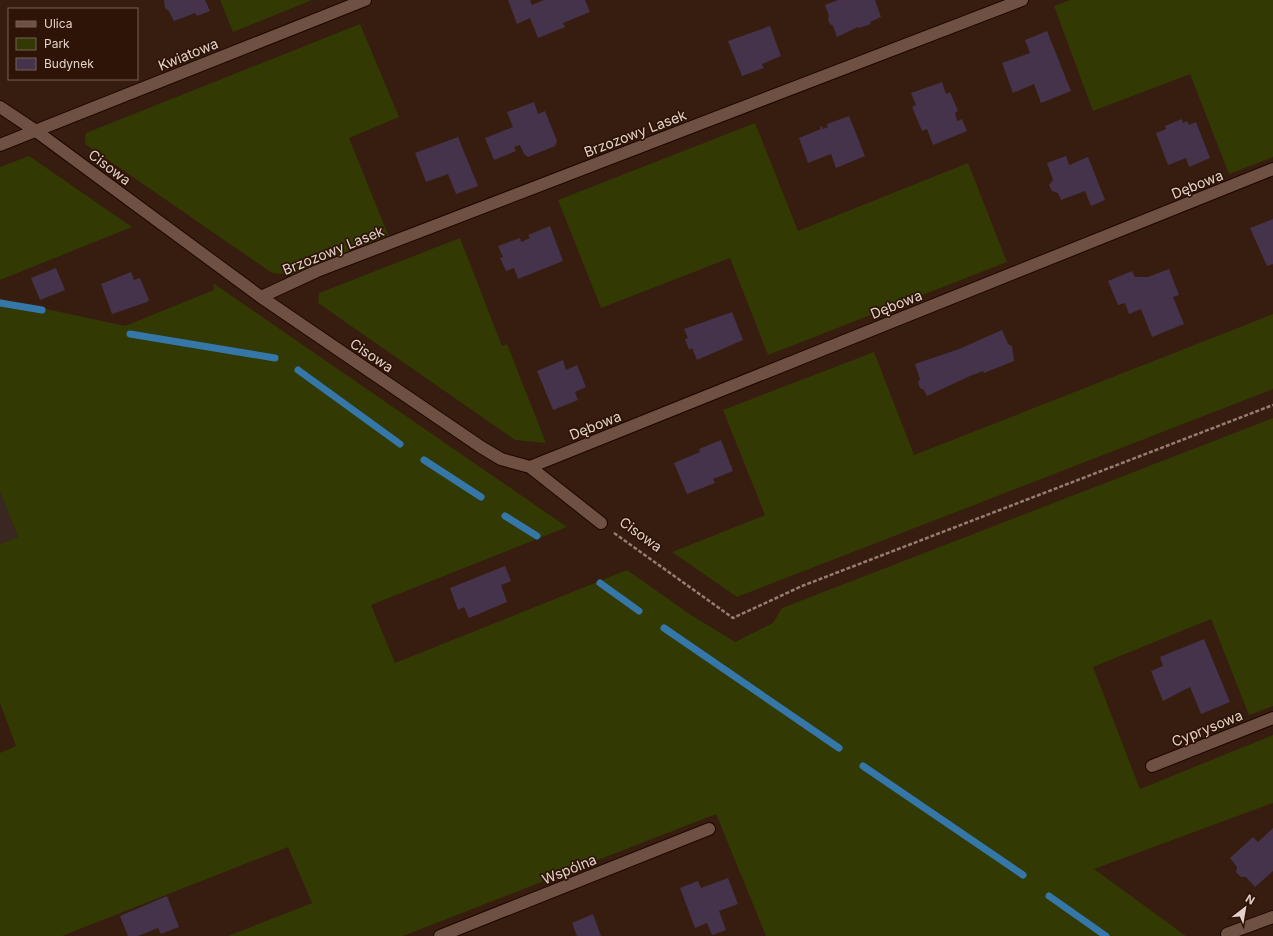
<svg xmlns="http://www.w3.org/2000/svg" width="1273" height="936" viewBox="0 0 1273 936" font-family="Inter,sans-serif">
<rect width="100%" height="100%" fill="#371d10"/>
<path fill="#3a2721" d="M0,492L18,537L0,544Z"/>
<path fill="#323902" d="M220,0H312L233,32Z
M1070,0H1273V157L1229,174L1190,74L1093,111L1054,6Z
M360,24L399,117L349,138L389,237L293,275L272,273L85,144L86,133Z
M755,123L798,231L968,163L1007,262L768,355L730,258L601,308L558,200Z
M29,156L132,227L0,280V167Z
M460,238L502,346L507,344L546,443L515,440L318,303L319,293Z
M213,283L567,527L371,605L395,663L627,570L691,615L735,642L773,623L782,608L1273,418V706L1249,715L1211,619L1093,667L1140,789L1273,735V803L1094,869L1186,936H766L716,814L403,936H228L312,903L288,847L62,936H0V753L16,746L0,703V544L18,537L0,492V299L125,326L214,290Z
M1273,314V389L737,597L672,552L765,515L723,410L874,352L914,455Z"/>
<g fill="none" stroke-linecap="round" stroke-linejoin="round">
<path stroke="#3677aa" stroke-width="7" d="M0,303L42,310
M130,334L275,358
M298,370L400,444
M424,460L481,497
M505,516L537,536
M600,583L639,611
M664,628L839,748
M863,766L1023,875
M1049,896L1106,936"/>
</g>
<path fill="#44334b" d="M164,0H205L210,11L197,16L195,13L174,21L169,11L165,8Z
M508,0H530L532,5L544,0H585L590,12L563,23L565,27L538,38L530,18L517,24Z
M838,0H875L881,17L870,22L871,24L859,28L858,27L837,37L833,26L830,24L828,20L829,16L825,5Z
M770,26L781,56L762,64L764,68L742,76L728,41Z
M1047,31L1071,91L1041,103L1034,84L1013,93L1002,63L1030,53L1025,40Z
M942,82L946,94L950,92L958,111L955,113L957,121L962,119L967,131L933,145L927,129L922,131L912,107L916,105L911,93Z
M534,102L538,114L545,111L557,141L555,146L528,157L524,154L520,145L514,147L516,151L494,160L485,138L513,127L507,112Z
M849,116L865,156L836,168L831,154L808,163L799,138L821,129L820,127L822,126L823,129L828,127L827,124Z
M1182,119L1183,123L1187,121L1189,125L1196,122L1210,158L1189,167L1186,158L1168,165L1156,133L1166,129L1165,126Z
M458,137L478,186L456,194L448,174L426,182L415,153Z
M1066,156L1069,165L1088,157L1105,200L1091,206L1085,191L1061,200L1058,193L1052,191L1049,185L1053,180L1047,163Z
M1273,219V264L1267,266L1250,228Z
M550,226L563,261L518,279L514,268L506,271L500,258L503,257L498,246L520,238L521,242L530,238L528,235Z
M56,268L65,290L40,300L31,278Z
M1169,269L1179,295L1173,297L1184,324L1152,337L1141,309L1129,314L1125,303L1118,305L1108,281L1132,271L1135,277H1148Z
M131,272L134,280L140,278L149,300L147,302L112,314L101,284Z
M732,312L743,340L697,360L692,348L689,350L685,339L688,338L684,329Z
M1002,330L1008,344L1012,346L1014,361L984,373L983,371L970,376L927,396L924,390L920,388L918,383L920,379L915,364L959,349Z
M563,360L566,370L577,365L586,387L575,392L578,400L553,410L537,371Z
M721,440L733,471L713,479L715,483L687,494L674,463L700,452L699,449Z
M505,566L511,581L501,585L507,602L469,618L464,607L458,610L450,588Z
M1204,639L1230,702L1201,714L1190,687L1163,701L1151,671L1163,666L1160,657Z
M1273,828V871L1255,887L1246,877H1241L1236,872L1237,867L1230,858L1253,837L1258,842Z
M728,878L738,904L719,911L726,930L712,935L707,923L695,928L680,888L698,881L701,888Z
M167,896L179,927L161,934L158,928L138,936H128L120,916Z
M593,914L601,936H577L572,923Z"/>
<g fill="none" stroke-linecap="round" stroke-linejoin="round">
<defs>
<path id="minor" d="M0,107L36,131L261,297L481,447L501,459L530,467L601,523
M0,145L365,0
M261,297L317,271L1022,0
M530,467L1273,169
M1152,766L1273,718
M1227,934L1273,917
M440,936L709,829"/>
</defs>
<use href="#minor" stroke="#1e0600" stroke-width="14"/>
<path stroke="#947e74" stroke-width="2.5" stroke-dasharray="4 2" stroke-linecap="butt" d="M614,533L733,618L802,586L1273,405"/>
<use href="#minor" stroke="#6f5143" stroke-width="12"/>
</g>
<g text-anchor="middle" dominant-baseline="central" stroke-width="3.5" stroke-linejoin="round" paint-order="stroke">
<g font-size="14" fill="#e3d1c9" stroke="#2d1407">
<text transform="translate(188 54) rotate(-22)">Kwiatowa</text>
<text transform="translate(635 133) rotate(-21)">Brzozowy Lasek</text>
<text transform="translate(110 167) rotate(37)">Cisowa</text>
<text transform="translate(1197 184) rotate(-22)">Dębowa</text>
<text transform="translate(333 250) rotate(-22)">Brzozowy Lasek</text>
<text transform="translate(896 304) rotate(-22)">Dębowa</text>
<text transform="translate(372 355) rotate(34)">Cisowa</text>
<text transform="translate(595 425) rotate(-22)">Dębowa</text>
<text transform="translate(641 534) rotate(36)">Cisowa</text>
<text transform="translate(1207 728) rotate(-22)">Cyprysowa</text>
<text transform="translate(569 869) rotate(-22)">Wspólna</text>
</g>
</g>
<rect x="8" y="8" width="130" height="72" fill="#2d1407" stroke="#766055"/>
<rect x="16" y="21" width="20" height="6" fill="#6f5143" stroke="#766055"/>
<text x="44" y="28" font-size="12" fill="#e3d1c9">Ulica</text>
<rect x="16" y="38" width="20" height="12" fill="#323902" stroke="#766055"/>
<text x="44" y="48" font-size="12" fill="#e3d1c9">Park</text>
<rect x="16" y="58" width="20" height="12" fill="#44334b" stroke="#766055"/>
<text x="44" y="68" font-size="12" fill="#e3d1c9">Budynek</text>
<g transform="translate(1245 908) rotate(31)" stroke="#2d1407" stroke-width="3" paint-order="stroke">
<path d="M0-3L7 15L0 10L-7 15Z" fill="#e3d1c9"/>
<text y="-6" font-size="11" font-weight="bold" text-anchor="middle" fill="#e3d1c9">N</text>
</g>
</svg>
